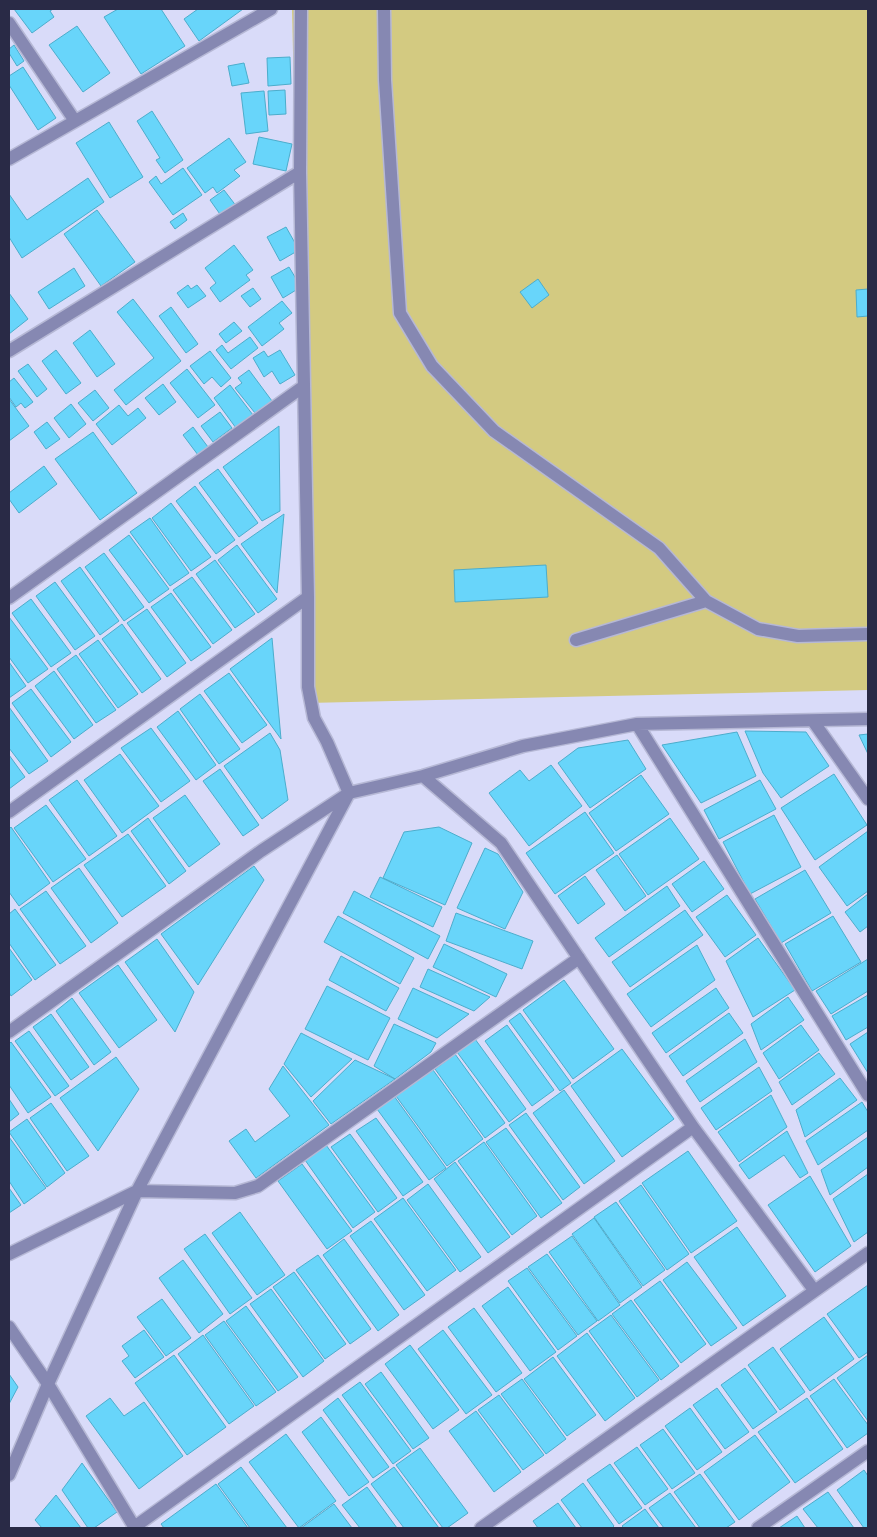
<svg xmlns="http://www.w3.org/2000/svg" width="877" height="1537" viewBox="0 0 877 1537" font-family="Figtree,sans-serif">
<rect width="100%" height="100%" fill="#d9dbf9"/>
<path fill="#d3ca81" d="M292,9H868V690L308,703Z"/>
<path fill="#68d5fa" stroke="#4cadcc" d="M14,9H53L50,11L54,17L32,33Z
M118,9H161L185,46L141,74L104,17Z
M198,9H243L199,41L184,19Z
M77,26L110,73L83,92L49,45Z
M14,45L24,61L17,66L9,53V49Z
M290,57L291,84L268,86L267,58Z
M244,63L249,83L232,86L228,66Z
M23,67L56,118L38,130L9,85V76Z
M285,90L286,114L269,115L268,91Z
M264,91L268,131L246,134L241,93Z
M152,111L183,160L165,173L156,160L160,158L137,121Z
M109,122L143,177L110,198L76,143Z
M259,137L292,144L286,171L253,164Z
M229,138L246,162L234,170L240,176L217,193L213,187L205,193L187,168Z
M183,168L202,195L173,215L149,182L156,176L161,184Z
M88,178L104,202L22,258L9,237V194L27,220Z
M224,190L237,207L222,217L210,200Z
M97,210L135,262L101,286L64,234Z
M183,213L187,220L175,229L170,222Z
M286,227L299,250L280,261L267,237Z
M234,245L253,270L246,275L250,280L220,302L210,288L216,283L205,268Z
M289,267L301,287L283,298L271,277Z
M74,268L85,286L49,309L38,292Z
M538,279L549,295L532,308L520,292Z
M188,285L191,289L197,285L206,296L188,308L177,293Z
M253,288L261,299L250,307L241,296Z
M868,289V316L857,317L856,290Z
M9,293L28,319L9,334Z
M133,299L181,361L126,405L114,390L154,358L117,312Z
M282,301L292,313L279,323L284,329L262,346L248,327Z
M171,307L198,344L186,353L159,316Z
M234,322L242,331L226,343L219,334Z
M90,330L115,364L97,377L73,343Z
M250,337L258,348L231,369L216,350L222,345L228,353Z
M56,350L81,383L66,394L42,361Z
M280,350L295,375L280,384L272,371L264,377L253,358L264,351L268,357Z
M210,351L231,378L221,387L212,377L204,384L190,366Z
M28,364L47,389L37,397L18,371Z
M187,369L215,405L198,418L170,383Z
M249,370L272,401L255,413L235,388L242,383L238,378Z
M14,378L33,402L25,408L21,403L16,407L9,397V382Z
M163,384L176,402L159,415L145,398Z
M230,385L253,415L236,428L214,398Z
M95,390L109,408L93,421L78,403Z
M9,399L29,426L9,441Z
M71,404L86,424L69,438L54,418Z
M119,405L128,416L138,408L146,418L112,445L96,424Z
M220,412L232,428L213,442L201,426Z
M47,422L60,439L46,449L34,432Z
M279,426L280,511L262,521L223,467Z
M193,427L208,447L198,455L183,435Z
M93,432L137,493L100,520L55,459Z
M44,466L57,484L19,513L9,499V493Z
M218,469L258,523L239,537L199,483Z
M195,486L235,540L216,554L176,501Z
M171,503L211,557L191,571L152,518Z
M284,514L277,593L241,544Z
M150,518L189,573L170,586L130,532Z
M129,535L169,589L149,603L109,550Z
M237,545L277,599L258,613L218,560Z
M104,553L144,607L124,621L85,567Z
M215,560L255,614L235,628L196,574Z
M546,565L548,597L455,602L454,570Z
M80,567L119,621L100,635L61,581Z
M192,577L232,630L213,644L173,590Z
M55,582L95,636L75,650L36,596Z
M171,593L211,647L191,661L151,607Z
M31,599L71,653L51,667L12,613Z
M147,609L186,663L167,677L127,623Z
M9,617L48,669L28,683L9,657Z
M122,624L161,679L142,693L102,639Z
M272,638L281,739L230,669Z
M98,640L138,694L118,708L79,654Z
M76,655L116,710L96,723L57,669Z
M9,662L26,686L9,698Z
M54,671L93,725L74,739L35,686Z
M229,673L267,725L242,743L204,691Z
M31,689L71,742L51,757L12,703Z
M200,694L240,749L219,764L180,709Z
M9,707L48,761L29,774L9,748Z
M178,711L216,765L196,780L157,727Z
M151,728L190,781L161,802L121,748Z
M745,731L806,732L829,766L781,798L763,773Z
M737,732L756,776L701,803L662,745Z
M270,733L280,750L288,800L262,819L224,766Z
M868,734V754L859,735Z
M628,740L646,769L590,808L558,763L578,748Z
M120,754L159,806L122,833L84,780Z
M9,755L25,777L9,789Z
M551,765L582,806L529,846L489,793L520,770L529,781Z
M220,769L259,825L243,836L203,781Z
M834,774L867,825L815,860L781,808Z
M641,775L669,814L616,851L589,813Z
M77,780L117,836L89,856L49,800Z
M760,780L776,809L719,839L704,810Z
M185,795L220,844L189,867L153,818Z
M46,805L86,859L53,882L14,828Z
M585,812L614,853L555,894L526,853Z
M774,815L801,867L750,894L723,842Z
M148,818L186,871L169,884L131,831Z
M670,818L699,859L648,895L619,854Z
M11,827L50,883L19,906L9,892V829Z
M439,827L472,843L445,905L383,878L404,832Z
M868,831V891L847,906L819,867Z
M128,834L166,886L122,917L84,865Z
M485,848L498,854L523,892L505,929L457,908Z
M617,855L646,896L625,911L596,870Z
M704,861L724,889L692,912L672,884Z
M254,866L264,880L198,985L161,934Z
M79,868L118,923L91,943L51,888Z
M805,870L831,913L781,943L755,899Z
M585,876L605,904L578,924L558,896Z
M380,877L442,907L433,927L370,897Z
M667,886L680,906L609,957L595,938Z
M46,891L86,946L60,964L20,909Z
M354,891L440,936L428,959L343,913Z
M868,894V926L860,932L845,912Z
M727,895L756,935L725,957L696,917Z
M15,909L56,965L35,980L9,943V914Z
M685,910L703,935L630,987L612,962Z
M456,913L533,941L522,969L446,941Z
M338,916L414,958L400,984L324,942Z
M833,916L861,962L812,991L785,944Z
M758,938L795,990L753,1017L726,961Z
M157,939L194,992L175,1032L125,962Z
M444,944L507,974L496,997L433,967Z
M697,945L715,980L651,1027L627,994Z
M9,948L32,980L11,996L9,992Z
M341,956L399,988L386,1011L329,980Z
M868,959V991L831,1014L816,991Z
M118,965L157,1020L119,1048L79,993Z
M428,969L490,997L474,1011L420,987Z
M564,980L614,1049L573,1079L523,1010Z
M327,986L390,1018L368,1060L305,1029Z
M413,988L469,1014L437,1038L398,1019Z
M716,988L729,1008L666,1053L652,1033Z
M868,995V1027L846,1040L832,1016Z
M788,997L804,1020L761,1050L751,1024Z
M72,998L111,1052L94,1065L56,1011Z
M520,1013L571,1083L560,1091L509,1021Z
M729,1013L743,1033L683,1076L669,1056Z
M51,1014L89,1067L71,1080L33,1027Z
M394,1024L436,1043L431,1052L395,1079L374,1066Z
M507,1025L554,1090L532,1106L485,1041Z
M801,1025L819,1050L779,1079L763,1053Z
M29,1031L69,1086L55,1096L15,1041Z
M868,1032V1073L850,1044Z
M301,1033L352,1059L311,1097L284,1064Z
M475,1039L526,1109L509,1122L457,1052Z
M745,1039L757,1062L700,1102L686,1081Z
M11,1042L51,1097L28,1113L9,1085V1044Z
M622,1049L674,1119L622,1157L571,1086Z
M819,1053L835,1074L792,1105L779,1082Z
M455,1054L505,1123L485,1138L435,1069Z
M116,1057L139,1089L98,1151L60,1098Z
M355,1060L395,1079L331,1124L313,1101Z
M283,1066L329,1125L256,1178L229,1141L246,1129L255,1142L290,1116L269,1089Z
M759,1067L772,1091L716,1130L701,1108Z
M433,1070L483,1139L447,1166L396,1096Z
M840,1078L857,1100L805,1137L796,1110Z
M564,1090L615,1161L584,1184L533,1113Z
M771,1095L787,1127L739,1162L718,1132Z
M394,1096L446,1168L429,1180L377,1109Z
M9,1099L19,1114L9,1122Z
M862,1102L868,1112V1130L818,1165L806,1141Z
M51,1103L89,1156L67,1171L30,1118Z
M526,1113L580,1187L563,1200L509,1125Z
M376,1118L423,1182L403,1196L356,1131Z
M27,1119L65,1173L47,1187L9,1132Z
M506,1128L562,1203L541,1218L486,1142Z
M787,1131L808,1173L800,1178L784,1155L749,1179L739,1165Z
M350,1134L397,1198L378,1212L331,1147Z
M9,1137L46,1188L24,1204L9,1181Z
M868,1137V1167L830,1195L821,1170Z
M484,1142L537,1216L512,1235L458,1161Z
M326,1145L375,1212L353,1228L305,1160Z
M688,1151L737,1221L691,1253L642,1183Z
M455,1162L510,1237L488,1253L434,1179Z
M302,1164L352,1231L327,1249L278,1181Z
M868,1174V1232L854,1242L833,1199Z
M810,1176L851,1246L815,1272L768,1205Z
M428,1184L481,1257L460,1272L407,1200Z
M641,1185L689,1254L667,1270L619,1201Z
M9,1188L21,1205L9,1213Z
M403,1198L456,1270L427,1291L374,1219Z
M616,1202L665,1270L643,1286L594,1217Z
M240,1212L285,1275L257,1295L212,1233Z
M594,1218L642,1287L620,1303L572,1234Z
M371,1221L425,1295L404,1310L350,1236Z
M737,1227L786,1296L743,1326L694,1257Z
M205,1234L252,1298L230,1314L184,1249Z
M572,1236L620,1305L598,1321L549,1252Z
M344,1239L399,1315L378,1331L323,1255Z
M547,1254L597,1321L578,1335L528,1267Z
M318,1255L371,1329L350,1344L296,1270Z
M183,1260L223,1314L199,1333L159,1278Z
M687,1262L737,1328L711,1346L663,1280Z
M527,1268L577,1336L558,1350L508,1281Z
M294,1272L346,1344L325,1359L273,1287Z
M660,1281L706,1344L681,1363L634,1300Z
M868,1285V1352L859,1358L827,1314Z
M508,1287L556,1352L530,1371L482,1306Z
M271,1289L324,1361L303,1377L250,1304Z
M162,1299L191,1338L166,1356L137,1317Z
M631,1300L679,1366L661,1380L612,1314Z
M246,1306L298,1377L278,1391L226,1321Z
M474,1308L522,1373L496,1392L448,1327Z
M611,1315L659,1380L637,1397L589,1331Z
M824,1317L854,1359L810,1391L780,1349Z
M224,1321L276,1392L256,1406L205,1335Z
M144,1330L164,1357L135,1378L122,1361L129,1356L122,1346Z
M443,1330L492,1395L466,1414L418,1349Z
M587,1333L635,1398L605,1421L557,1356Z
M203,1335L254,1406L229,1424L178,1354Z
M410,1345L459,1410L433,1429L385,1364Z
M773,1347L805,1392L780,1410L748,1365Z
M174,1355L226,1427L187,1455L135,1383Z
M868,1355V1421L837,1378Z
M553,1357L596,1415L567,1436L524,1379Z
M745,1368L777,1412L753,1429L721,1385Z
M381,1372L429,1438L413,1449L365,1384Z
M9,1374L18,1387L9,1404Z
M522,1379L566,1439L546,1454L501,1394Z
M834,1379L868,1425V1433L847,1448L810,1396Z
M360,1382L411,1451L393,1464L342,1395Z
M717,1388L749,1432L725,1449L693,1405Z
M499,1395L544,1455L523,1470L478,1410Z
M110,1398L124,1416L144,1402L183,1456L139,1489L86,1416Z
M338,1398L389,1467L373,1478L323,1410Z
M807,1398L843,1449L795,1483L758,1432Z
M690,1408L722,1452L697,1470L665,1426Z
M476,1411L521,1472L494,1492L449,1431Z
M321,1417L369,1482L349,1496L302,1432Z
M663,1429L695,1473L672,1489L640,1445Z
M286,1434L336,1501L299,1528L249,1462Z
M755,1435L790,1482L739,1520L704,1472Z
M637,1447L668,1489L645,1505L614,1463Z
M420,1448L468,1513L447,1528H443L396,1465Z
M82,1463L117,1512L94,1528H88L62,1490Z
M610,1464L642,1508L619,1524L587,1480Z
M241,1467L287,1528H250L218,1484Z
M394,1467L439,1528H404L371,1484Z
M864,1470L868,1476V1528H864L837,1490Z
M700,1474L735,1522L726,1528H700L674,1492Z
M583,1483L614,1526L612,1528H582L561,1500Z
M216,1484L248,1528H164L161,1524Z
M367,1487L397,1528H360L342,1505Z
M828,1492L854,1528H818L803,1509Z
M670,1493L696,1528H664L649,1508Z
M56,1495L81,1528H42L35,1520Z
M558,1503L576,1528H538L533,1521Z
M334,1504L352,1528H301Z
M645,1509L659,1528H624L622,1526Z
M797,1516L805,1528H779Z"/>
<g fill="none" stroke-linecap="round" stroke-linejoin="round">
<defs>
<path id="minor" d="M384,9L385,80L400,313L432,366L494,431L659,548L706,601L758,629L798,636L868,634
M9,23L75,121
M9,159L271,9
M9,351L300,172
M9,598L304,386
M576,640L706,601
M813,721L868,799
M637,724L868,1095
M423,776L501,843L693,1127L814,1290
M9,812L308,597
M9,1032L261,851L349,793L423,776L523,746L637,724L868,719
M9,1254L137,1191L235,1193L258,1186L579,958
M9,1327L48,1384L135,1528
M9,1475L48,1384L137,1191L349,793L327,742L314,718L308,687V597L300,172L301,9
M133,1528L693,1127
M481,1528L868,1253
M758,1528L868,1451"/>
</defs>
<use href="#minor" stroke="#b6b8d5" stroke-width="15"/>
<use href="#minor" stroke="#8688b2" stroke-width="12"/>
</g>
<rect width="877" height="1537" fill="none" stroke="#292a46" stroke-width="20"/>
</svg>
